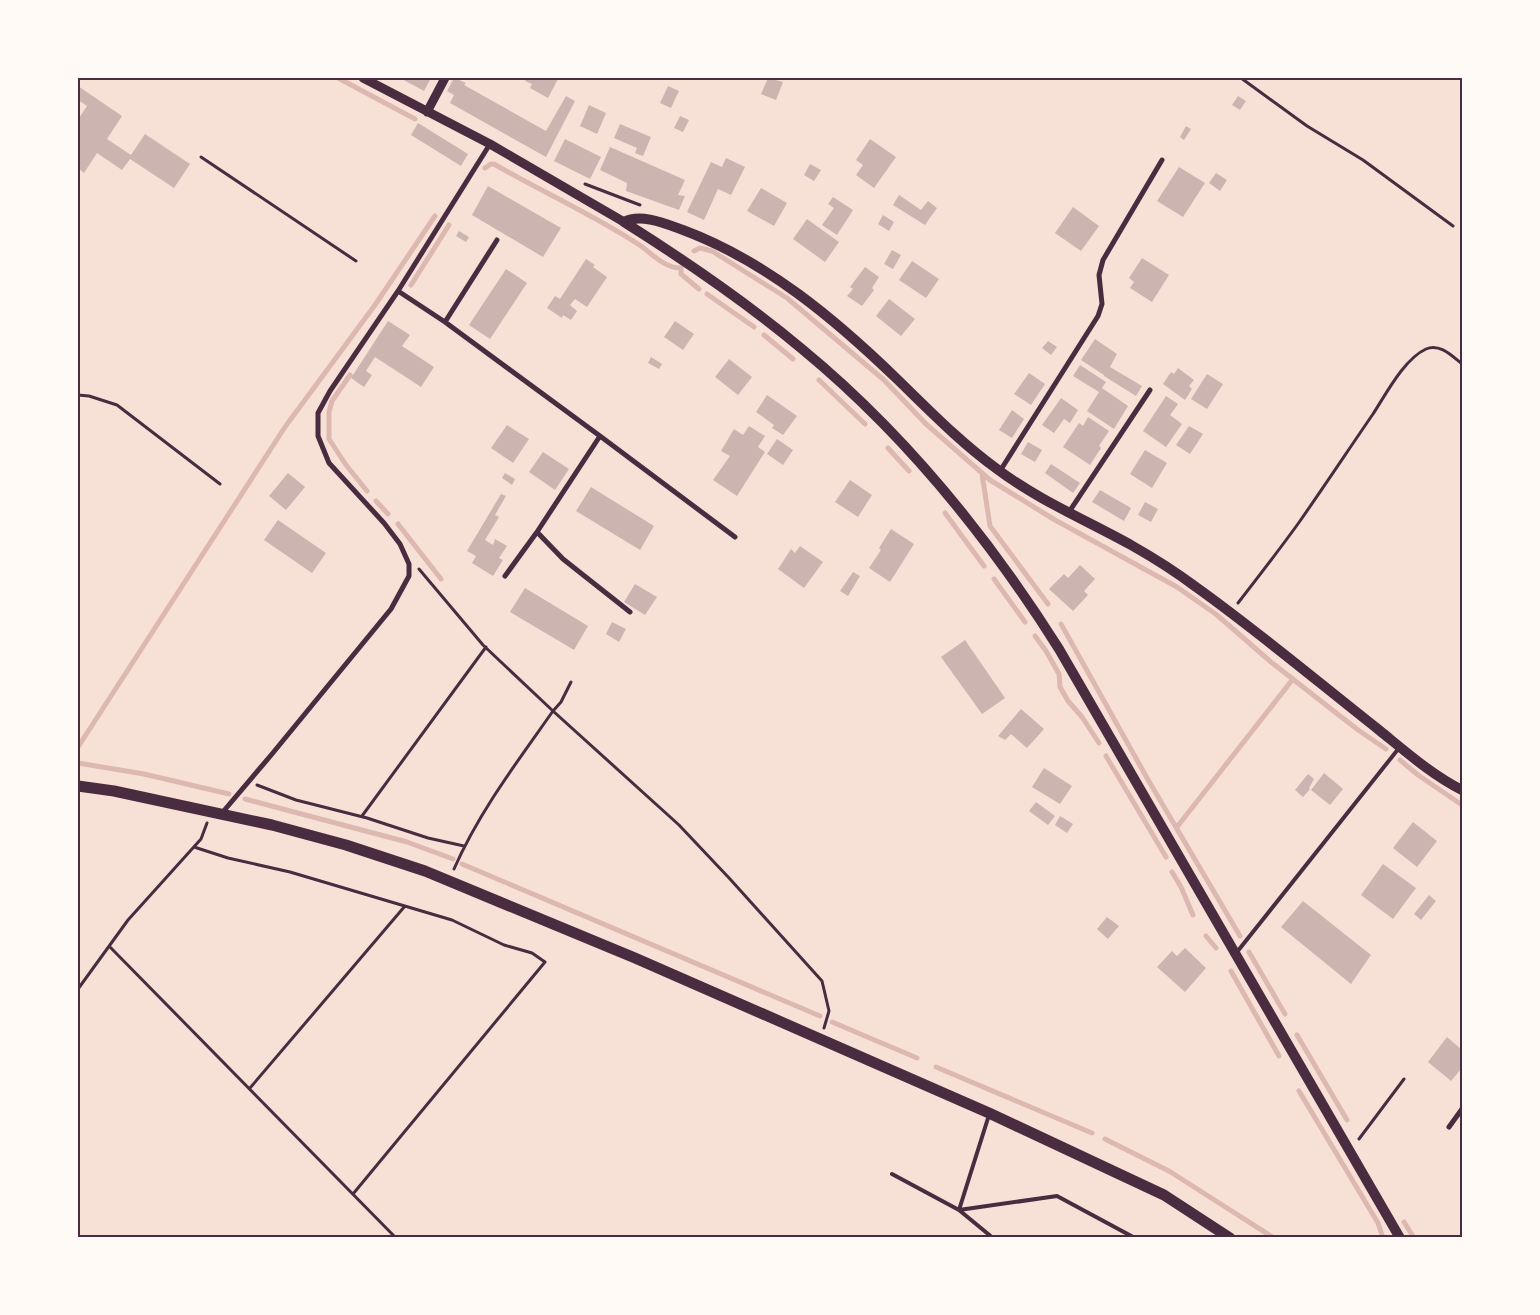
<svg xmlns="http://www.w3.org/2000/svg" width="1540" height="1315" viewBox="0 0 1540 1315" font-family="'Noto Serif',serif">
<rect width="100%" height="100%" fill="#f7e1d7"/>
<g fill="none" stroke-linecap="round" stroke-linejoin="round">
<path stroke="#dcb8b0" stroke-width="5" d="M338,78L415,119
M485,168L491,164H494C542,192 594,215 641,246C653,255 665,268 681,268V274L699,289
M694,251L700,248L712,251L787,298L884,380L926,424L990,480L1055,520L1177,587L1217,615L1271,662L1358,730L1386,749
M411,285L449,225
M707,294L754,327
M764,335L793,359
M350,375L332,401L329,412V439L346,465L367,491
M819,380L865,424
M888,448L909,471
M982,474L990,526L1048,604
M376,501L388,514
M945,513L984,566
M398,524L441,579
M994,579L1025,622
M1061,624L1147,778L1240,936
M1035,636L1046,651L1059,674L1060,687L1068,701L1082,717L1099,743
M78,747L285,427L375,305L435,216
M1106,756L1166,857
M1400,760L1418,775L1462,805
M78,763L144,774L229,794
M245,799L407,842L453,859
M1177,827L1293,679
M462,864L820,1016
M1172,872L1181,887L1193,915
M1206,936L1216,948
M1249,952L1285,1014
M1231,971L1279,1056
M832,1022L917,1058
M1297,1035L1347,1120
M936,1067L1092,1133
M1299,1091L1378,1223L1383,1238
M1105,1139L1169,1171L1274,1238
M1404,1222L1414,1238"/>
</g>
<path fill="#ccb4b1" d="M400,78H431L424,91Z
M454,78L466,83L464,85L546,131L566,96L575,101L546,157L450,103L454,95L447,91Z
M527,78H555L558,79L548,98L530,88L532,84L525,81Z
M768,78L783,82L776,100L761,94Z
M78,86L122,116L107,139L131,155L145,134L190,164L174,188L130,159L122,170L97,153L84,173L78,168V117L79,118L87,106L78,100Z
M668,86L679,91L671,108L660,103Z
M1238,96L1246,101L1240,110L1232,105Z
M589,105L606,113L597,134L580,126Z
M680,116L689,120L683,132L674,128Z
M418,123L468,154L461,166L411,135Z
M620,124L651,137L643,156L635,153L637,148L614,138Z
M1186,126L1191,129L1184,140L1180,137Z
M565,139L601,157L590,179L554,161Z
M870,139L896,157L874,188L856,175L863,165L856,160Z
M610,147L685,180L678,195L685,196L679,210L626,191L627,183L600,170Z
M726,158L745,167L731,195L718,189L704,220L687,212L711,162L722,167Z
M810,164L821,170L814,181L804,175Z
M1179,167L1205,183L1183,217L1157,201Z
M1216,173L1227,180L1220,191L1209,183Z
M488,186L561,228L543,257L472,215Z
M761,188L787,203L774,226L747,211Z
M899,195L921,210L928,201L937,208L925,225L893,205Z
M833,197L853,210L837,235L822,225L834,208L828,204Z
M1073,207L1099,226L1081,251L1055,233Z
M883,215L894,222L889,231L878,224Z
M807,219L839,242L825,262L793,239Z
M459,231L469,237L466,242L456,236Z
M892,250L901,255L893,269L884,264Z
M1142,258L1169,275L1152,302L1130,288L1134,282L1129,278Z
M586,259L595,265L593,267L607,277L587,307L575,299L570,305L577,311L571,320L563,315L562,318L547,308L555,296L560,299Z
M912,261L939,279L926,298L899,280Z
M865,267L879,277L872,288L874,290L862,306L847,296L853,289L850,287Z
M506,269L527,283L490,339L469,325Z
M889,299L915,319L901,336L876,316Z
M388,321L410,335L402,346L434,367L421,387L375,357L366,371L372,375L364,387L351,378Z
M675,321L694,334L683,350L664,337Z
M1095,339L1117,354L1110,367L1142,386L1136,396L1104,376V375L1081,360Z
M1048,341L1057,347L1051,355L1042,348Z
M651,357L662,364L659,369L648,363Z
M729,359L752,377L738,395L715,377Z
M1080,365L1106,382L1102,388L1128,406L1114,429L1087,411L1099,392L1073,376Z
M1178,368L1194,380L1189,386L1192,389L1185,400L1163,384L1171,372L1174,374Z
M1029,373L1045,384L1031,405L1014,394Z
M1207,374L1223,384L1207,409L1191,399Z
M767,395L797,416L783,435L772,428L774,425L756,412Z
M1166,396L1178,404L1170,415L1182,424L1166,447L1143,431Z
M1061,398L1078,410L1070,423L1064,419L1054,433L1042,425Z
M1012,410L1024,419L1012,438L999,430Z
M1088,417L1109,431L1099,446L1101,448L1090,465L1063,447L1079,423L1083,426Z
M507,425L529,439L513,463L491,448Z
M749,426L765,436L758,447L765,452L737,496L713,480L730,456L721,451L734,429L743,435Z
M1189,426L1203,434L1190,454L1176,445Z
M777,439L793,450L783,465L767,454Z
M1028,442L1042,450L1035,462L1021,454Z
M1145,450L1167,463L1152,488L1130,474Z
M543,452L569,469L555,490L529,472Z
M1051,464L1080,483L1073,493L1045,473Z
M288,473L305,487L286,510L269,496Z
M505,473L515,479L512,485L502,478Z
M850,480L872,495L858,517L835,502Z
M591,487L654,526L640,550L576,511Z
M1100,490L1131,508L1124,521L1092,502Z
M501,494L506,496L495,515L499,517L485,540L493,545L495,539L507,546L499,558L503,560L493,576L472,563L476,556L467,551Z
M1145,502L1158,509L1151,522L1138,515Z
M278,520L326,553L312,573L264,540Z
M891,529L914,544L890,582L869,568L881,550L879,548Z
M800,546L823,562L804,588L778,569L791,549L795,553Z
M1080,565L1095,579L1084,591L1088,595L1073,611L1049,589L1064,574L1068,578Z
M853,572L860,576L848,596L840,591Z
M635,584L657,597L645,615L624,602Z
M525,588L588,626L574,650L510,612Z
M612,622L626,629L619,642L606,634Z
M965,640L1005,698L982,714L941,657Z
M1021,709L1044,729L1027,748L1011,734L1005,740L998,736Z
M1044,768L1072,786L1060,804L1032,787Z
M1324,773L1343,789L1330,805L1311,790Z
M1308,774L1314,779L1309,788L1310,789L1303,797L1295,790Z
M1036,802L1055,816L1048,825L1029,811Z
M1060,816L1073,824L1067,833L1055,825Z
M1413,822L1437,841L1417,867L1393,848Z
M1383,864L1416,888L1393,919L1361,895Z
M1429,895L1436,901L1421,920L1414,914Z
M1303,901L1371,955L1351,984L1281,927Z
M1107,917L1119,926L1108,939L1097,929Z
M1185,948L1206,968L1185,992L1157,967L1172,951L1177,956Z
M1447,1037L1462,1050V1068L1451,1081L1428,1062Z"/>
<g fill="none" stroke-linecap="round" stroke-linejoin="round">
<path stroke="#4a2c40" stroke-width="3" d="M1241,78L1307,126L1363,160L1453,226
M201,157L356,261
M585,184L640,205
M78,395L89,396L117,405L220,484
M419,569L483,645L553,711L679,825L730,879L822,981L829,1011L824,1028
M1238,603C1259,576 1280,549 1300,521C1325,485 1349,449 1373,414C1386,394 1404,359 1426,349C1440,343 1452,356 1462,364
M257,785L296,800L367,818L428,838L464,846
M362,816L486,647
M194,847L228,858L290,872L452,920L504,945L532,953L545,962L353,1194
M454,869C479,812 517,762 553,711L561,702L571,682
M109,946L396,1238
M78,989L128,920L201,839L207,823
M250,1088L405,906
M1359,1139L1404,1079"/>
<path stroke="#4a2c40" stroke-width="4" d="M1237,952L1399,748
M989,1115L959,1210L1057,1196L1135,1238
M892,1174L959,1210L993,1238"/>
<path stroke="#4a2c40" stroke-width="5" d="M398,291L445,322L600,436L735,537
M445,322L497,240
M600,436L537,532L563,559L630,612
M1000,471L1098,316L1102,304L1099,275L1103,260L1162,160
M1069,512L1150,390
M505,576L537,532
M222,813L272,754L391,609L409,576V564L400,544L384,523L329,463L318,436V413L330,391L398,291L490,144
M1449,1127L1462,1109"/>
<path stroke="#4a2c40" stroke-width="9" d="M363,78L490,144L624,222
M427,112L445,78"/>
<path stroke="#4a2c40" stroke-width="10" d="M624,222C686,261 746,302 802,349C904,433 989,538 1059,649L1400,1238
M624,222C641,213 666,224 683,230C766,261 835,319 897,379C930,411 960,442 997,469C1038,500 1086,520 1131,545C1154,558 1176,572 1196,587C1259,632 1318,682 1379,730C1405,751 1432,775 1462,790"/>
<path stroke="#4a2c40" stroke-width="11" d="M78,786L114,791L272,825L346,845L425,871L635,958L989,1113L1164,1195L1230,1238"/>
</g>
<rect width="1540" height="1315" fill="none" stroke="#fffaf5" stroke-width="158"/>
<rect x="79" y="79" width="1382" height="1157" fill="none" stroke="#4a2c40" stroke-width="2"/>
</svg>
